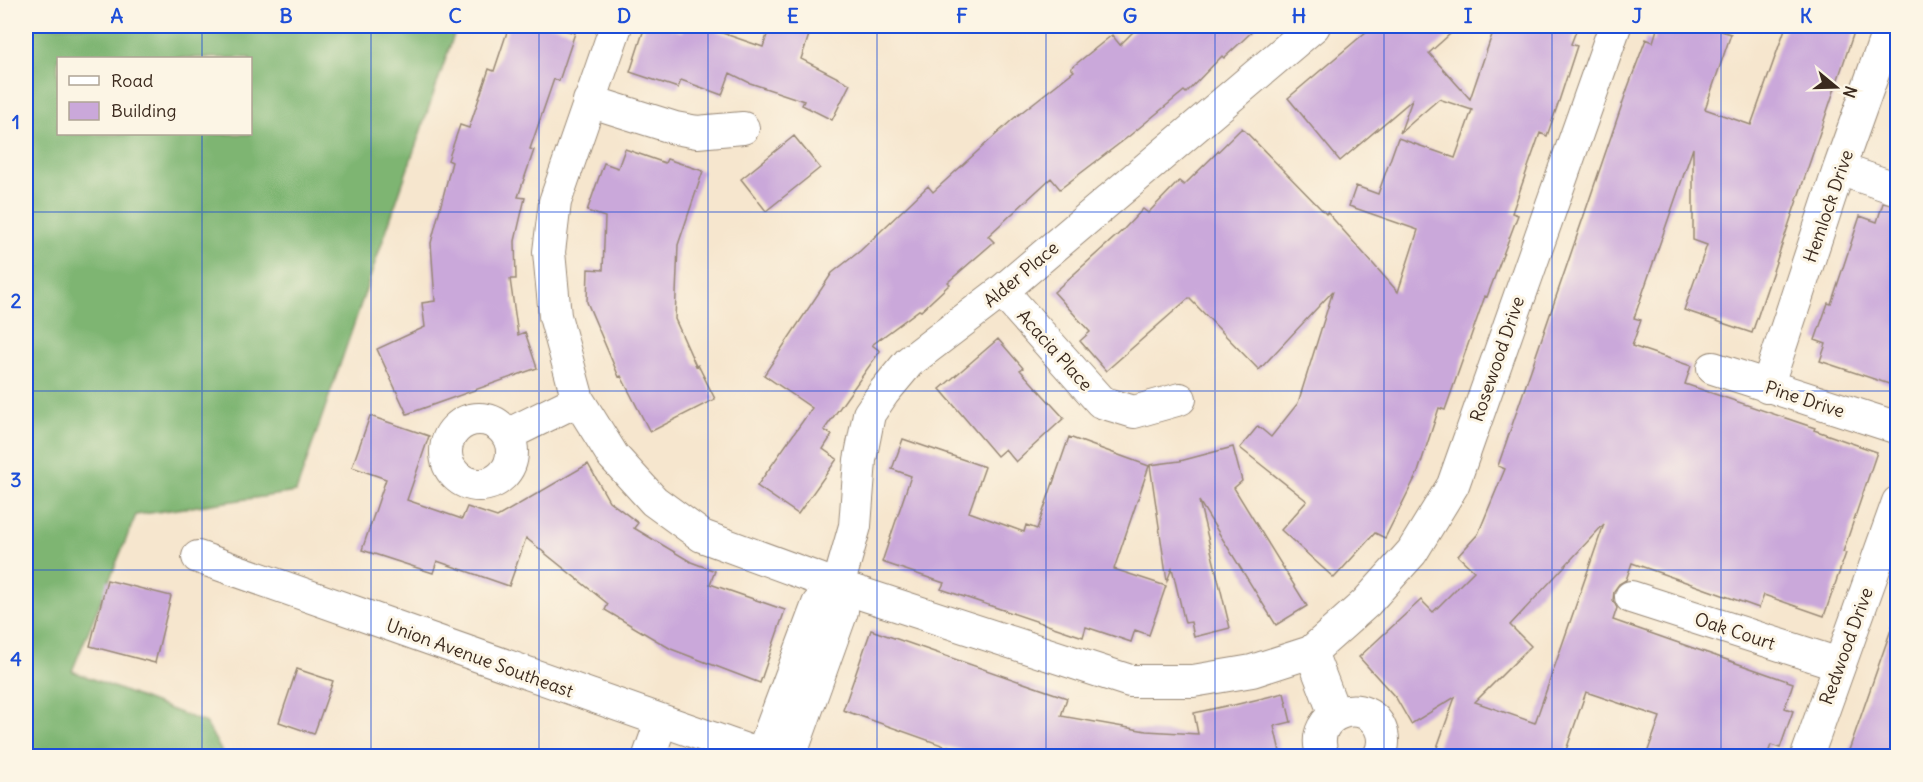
<svg xmlns="http://www.w3.org/2000/svg" width="1923" height="782" viewBox="0 0 1923 782" font-family="Delius,sans-serif">
<rect width="100%" height="100%" fill="#fcf5e5"/>
<filter id="ink" filterUnits="userSpaceOnUse"><feTurbulence type="fractalNoise" baseFrequency=".0167" numOctaves="2"/><feDisplacementMap in="SourceGraphic" scale="12" xChannelSelector="R" yChannelSelector="G"/><feConvolveMatrix kernelMatrix="1 2 1 2 8 2 1 2 1" color-interpolation-filters="sRGB"/></filter>
<filter id="wash" filterUnits="userSpaceOnUse"><feTurbulence type="fractalNoise" baseFrequency=".008" numOctaves="4" result="noise"/><feDisplacementMap in="SourceGraphic" scale="24" xChannelSelector="R" yChannelSelector="G"/><feGaussianBlur stdDeviation="1.35" result="paint"/><feColorMatrix in="noise" values="0 0 0 0 0 0 0 0 0 0 0 0 0 0 0 0 0 1.4 0 .05"/><feComposite in="paint" operator="in"/></filter>
<g filter="url(#wash)">
<rect width="100%" height="100%" fill="#f6e6ce"/>
<path fill="#7eb572" stroke="#5c7048" stroke-width="1.5" fill-rule="evenodd" d="M26,26H457L296,492L136,515L72,671L206,723L224,756H26ZM58,58H250V134H58Z"/>
<g id="blocks">
<path fill="#caa8da" fill-rule="evenodd" d="M509,26H552L575,33L559,81L554,79L530,149L534,150L518,197L525,198L515,241L516,279H510L518,335L525,332L537,368L407,414L377,349L425,327L422,303L435,301L431,243L452,162L448,160L460,125L469,128L489,69L494,71Z
M645,26H662L682,32L684,26H702L763,47L770,26H812L801,59L850,84L832,120L802,105L804,101L750,83L730,73L722,95L681,80L678,88L630,72Z
M1139,26H1258L1224,58L1222,56L1186,93L1184,91L1128,137L1060,189L1051,178L988,236L994,242L948,282L950,284L921,311L919,310L872,345L880,351L824,430L832,435L823,449L837,459L798,514L757,486L812,408L764,375L832,273L860,251L928,186L933,192L1013,119L1074,71L1071,68L1112,35L1120,45Z
M1373,26H1459L1429,53L1470,99L1495,26H1578L1571,44L1577,46L1559,101L1547,136L1540,133L1512,213L1518,215L1487,297L1485,296L1445,410L1439,408L1418,472L1385,538L1375,533L1334,578L1281,530L1307,501L1240,448L1258,426L1271,437L1298,403L1333,291L1259,370L1189,298L1106,371L1080,341L1090,332L1054,292L1124,229L1143,209L1148,213L1179,181L1184,185L1242,128L1326,214L1327,212L1398,292L1418,230L1349,206L1356,186L1378,194L1398,138L1455,158L1472,110L1439,99L1400,133L1412,100L1340,161L1288,98Z
M1658,26H1723L1721,31L1731,34L1705,109L1751,125L1786,26H1856L1752,333L1684,310L1707,245L1693,240V148L1634,318L1641,320L1632,346L1691,366L1685,384L1815,428L1814,430L1877,452L1843,552L1846,553L1824,616L1764,595L1759,608L1632,563L1626,580L1619,584L1614,591L1613,600L1617,608L1613,620L1793,683L1785,708L1793,711L1780,748L1771,745L1767,756H1646L1660,717L1586,692L1564,756H1434L1455,697L1411,724L1396,698L1359,657L1421,600L1433,612L1474,571L1458,556L1478,534L1505,469L1498,466L1628,87L1646,39L1653,42ZM1604,524L1535,723L1475,702L1531,646L1510,625Z
M794,136L820,168L766,211L741,179Z
M625,149L665,163L667,159L703,171L678,245L675,319L696,366L698,365L715,399L650,432L621,376L619,377L587,302L588,269L603,270L605,217L587,211L604,163L618,168Z
M1883,203L1898,206V387L1820,361L1826,344L1815,340L1828,303L1831,304L1860,216L1877,222Z
M998,339L1023,368L1020,370L1064,418L1016,462L1005,449L997,456L940,389Z
M370,416L429,436L407,500L462,519L467,507L497,517L588,464L609,501L638,523L634,528L691,562L715,571L710,584L785,610L760,683L671,649L605,610L608,604L526,538L509,586L437,561L433,573L362,550L386,479L352,467Z
M1069,437L1149,466L1114,569L1166,586L1149,635L1135,630L1131,642L1086,627L1083,637L941,589L944,583L882,562L911,476L892,469L903,439L985,467L969,512L1024,532L1026,525L1037,529Z
M1233,447L1242,481L1234,488L1307,606L1276,625L1199,501L1230,628L1194,637L1191,622L1185,623L1172,568L1167,581L1150,465L1180,461Z
M107,580L171,596L155,663L90,646Z
M1894,621H1898V756H1847Z
M871,630L1067,698L1061,716L1146,731L1198,734L1194,713L1230,705V706L1284,693L1291,722L1274,726L1281,756H980L948,746L947,747L843,710Z
M297,669L333,681L314,734L279,722Z"/>
</g>
</g>
<g filter="url(#ink)">
<use href="#blocks" fill-opacity="0" stroke="#988876" stroke-width="1.5"/>
<g fill="none" stroke-linecap="round" stroke-linejoin="round">
<defs>
<path id="minor" d="M616,26L555,202L549,252L555,316L578,400L613,456L654,501L702,536L838,586L1130,681H1193L1252,671L1311,652L1366,603L1412,552L1453,485L1615,26
M589,101L675,128L697,132L743,128
M1839,169L1898,189
M1002,291L1101,402L1134,412L1180,399
M1713,368L1898,428
M1767,387L1839,169L1890,26
M446 452a33 33 0 1 1 66 0a33 33 0 1 1-66 0Z
M507,435L578,400
M198,557L763,756
M838,586L855,526L860,460L869,414L884,392L909,362L1002,291L1314,26
M1631,597L1839,664
M1311,652L1335,715
M649,756L661,722
M761,756L818,604L838,586L842,611L790,756
M1323,756C1305,712 1370,692 1382,733C1384,741 1383,749 1379,756
M1807,756L1898,502"/>
</defs>
<use href="#minor" stroke="#988876" stroke-width="34"/>
<use href="#minor" stroke="#fff" stroke-width="32"/>
</g>
</g>
<path fill="none" stroke="#1d4ed8" stroke-width="1.5" stroke-opacity="0.55" d="M202,26V58M371,26V756M539,26V756M708,26V756M877,26V756M1046,26V756M1215,26V756M1384,26V756M1552,26V756M1721,26V756M202,134V756M26,212H1898M26,391H1898M26,570H1898"/>
<g text-anchor="middle" dominant-baseline="central" stroke-width="6" stroke-linejoin="round" paint-order="stroke">
<g font-size="18" fill="#3b2a1e" stroke="#fcf5e5">
<text transform="translate(1828 206) rotate(-71)">Hemlock Drive</text>
<text transform="translate(1021 274) rotate(-40)">Alder Place</text>
<text transform="translate(1055 350) rotate(48)">Acacia Place</text>
<text transform="translate(1497 359) rotate(-71)">Rosewood Drive</text>
<text transform="translate(1805 399) rotate(18)">Pine Drive</text>
<text transform="translate(1735 631) rotate(18)">Oak Court</text>
<text transform="translate(1846 646) rotate(-70)">Redwood Drive</text>
<text transform="translate(480 658) rotate(20)">Union Avenue Southeast</text>
</g>
</g>
<rect width="1923" height="782" fill="none" stroke="#fcf5e5" stroke-width="66"/>
<rect x="57" y="57" width="195" height="78" fill="#fcf5e5" stroke="#afa495" stroke-width="1.5"/>
<rect x="69" y="76" width="30" height="9" fill="#ffffff" stroke="#afa495" stroke-width="1.5"/>
<text x="111" y="87" font-size="18" fill="#3b2a1e">Road</text>
<rect x="69" y="102" width="30" height="18" fill="#caa8da" stroke="#afa495" stroke-width="1.5"/>
<text x="111" y="117" font-size="18" fill="#3b2a1e">Building</text>
<g transform="translate(1836 87) rotate(109)" stroke="#fcf5e5" stroke-width="4.5" paint-order="stroke">
<path d="M0-4.5L10 22L0 15L-10 22Z" fill="#3b2a1e"/>
<text y="-9" font-size="16" font-weight="bold" text-anchor="middle" fill="#3b2a1e">N</text>
</g>
<rect x="33" y="33" width="1857" height="716" fill="none" stroke="#1d4ed8" stroke-width="2"/>
<g font-size="20" text-anchor="middle" font-weight="bold" fill="#1d4ed8">
<text x="117" y="23">A</text>
<text x="286" y="23">B</text>
<text x="455" y="23">C</text>
<text x="624" y="23">D</text>
<text x="793" y="23">E</text>
<text x="962" y="23">F</text>
<text x="1130" y="23">G</text>
<text x="1299" y="23">H</text>
<text x="1468" y="23">I</text>
<text x="1637" y="23">J</text>
<text x="1806" y="23">K</text>
<text x="16" y="129">1</text>
<text x="16" y="308">2</text>
<text x="16" y="487">3</text>
<text x="16" y="666">4</text>
</g>
</svg>
